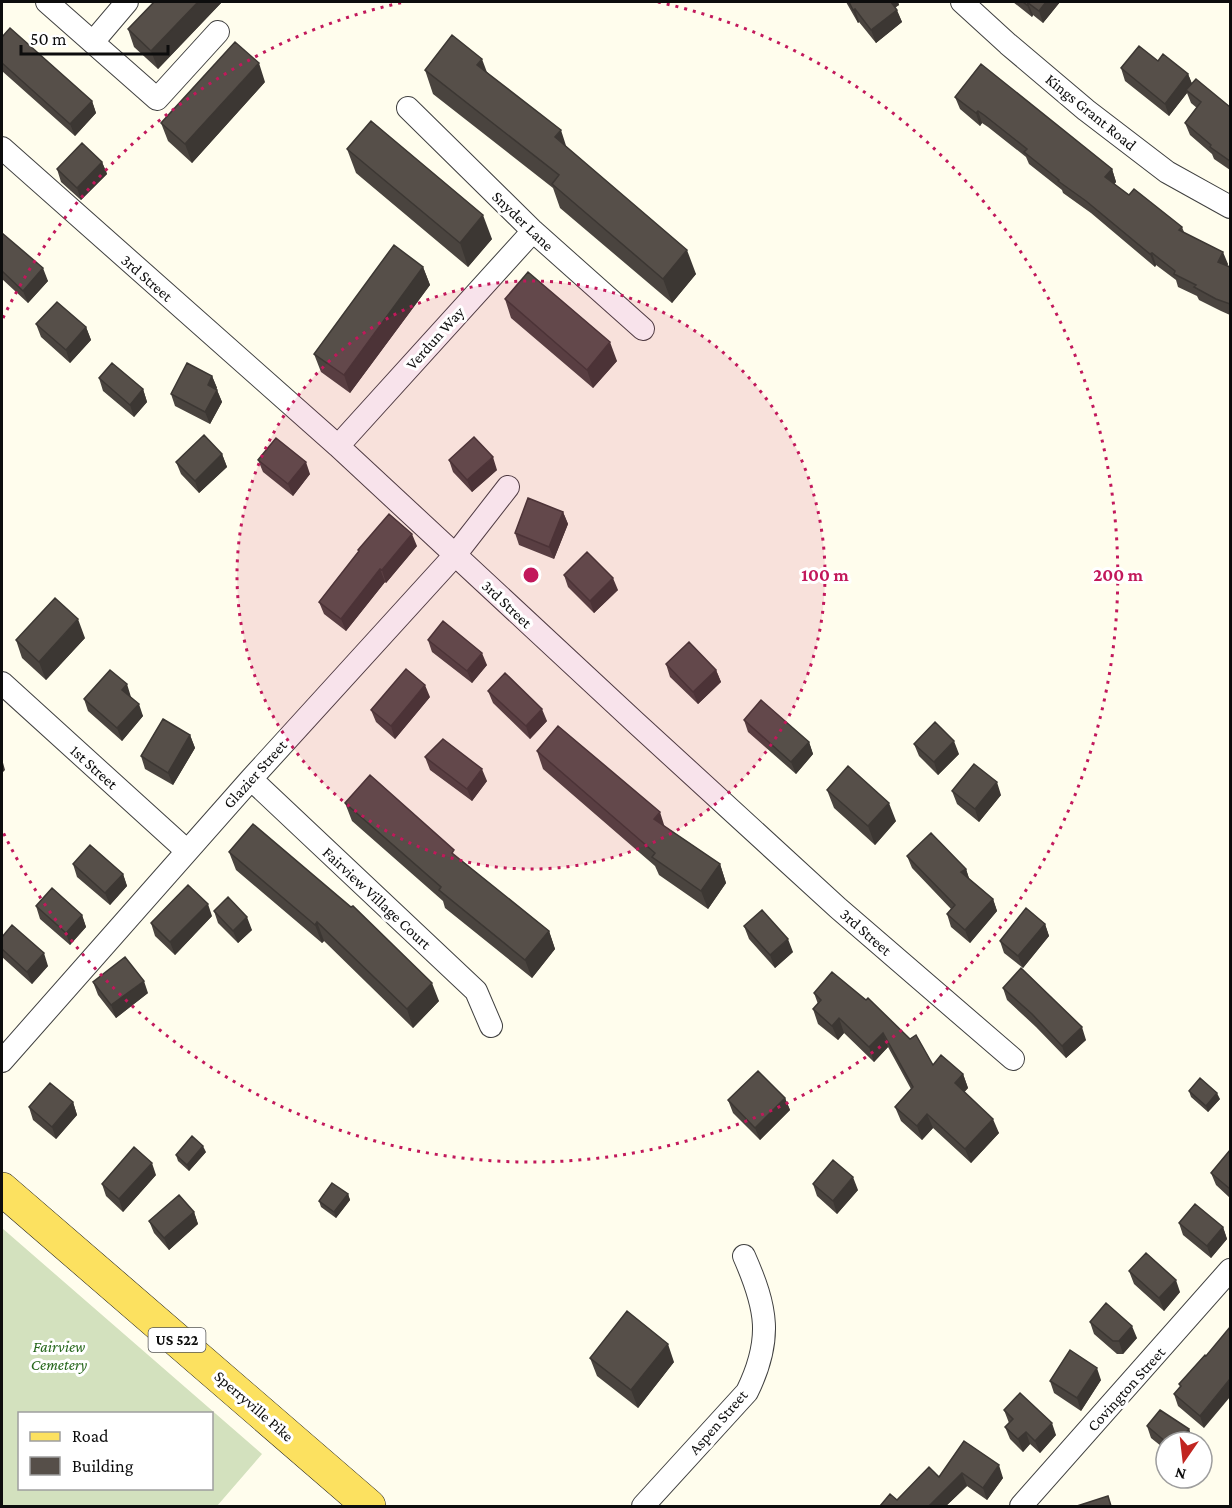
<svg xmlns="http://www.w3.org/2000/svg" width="1232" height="1508" viewBox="0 0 1232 1508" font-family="'Crimson Pro',serif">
<rect width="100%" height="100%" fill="#fffded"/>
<path fill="#d3e1be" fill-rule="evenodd" d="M2,1228L262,1454L217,1506H2ZM20,1414H212V1488H20Z"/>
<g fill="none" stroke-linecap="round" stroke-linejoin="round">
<defs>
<path id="street" d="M47,2L157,99L218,32
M962,2L1008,44L1086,110L1167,172L1230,207
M93,42L127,2
M408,108L533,231L643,329
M2,148L338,446L635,722L838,908L1013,1059
M338,446L533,231
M2,683L187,851
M251,779L476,991L491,1026
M2,1061L251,779L455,555L508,487
M643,1506L747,1392C773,1339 767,1308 744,1256
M1021,1506L1230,1270"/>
<path id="primary" d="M2,1189L369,1506"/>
</defs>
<use href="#street" stroke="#404040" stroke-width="24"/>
<use href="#primary" stroke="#1e1e1e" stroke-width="34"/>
<use href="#street" stroke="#fff" stroke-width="22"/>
<use href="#primary" stroke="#fce160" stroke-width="33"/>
</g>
<path fill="#4a443f" d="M154,2H222L158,69L134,47L128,29Z
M846,2H898L899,5L895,7L902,22L876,43L859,22L858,23Z
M1013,2H1060L1043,23L1033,15L1032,17Z
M2,37L92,101L96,113L75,136L2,71Z
M1158,61L1188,74L1192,84L1230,107V170L1214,159L1212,154L1190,135L1185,123L1197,108L1191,103L1187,93L1169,116L1125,81L1121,68Z
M425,70L487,72L567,147L696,274L672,303L560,208L553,188L433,94Z
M265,82L192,163L168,141L161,123Z
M955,97L1112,169L1116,182L1114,184L1129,195L1182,227L1184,232L1228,264L1227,266L1230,267V315L1221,311L1199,300L1197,296L1178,287L1176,280L1156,265L1155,267L1091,213L1063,193L1062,190L1029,164L1026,157L988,127L982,123L980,126L960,109Z
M347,149L492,239L468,267L356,173Z
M102,162L107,174L81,200L61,182L57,169Z
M2,233L48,281L28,303L2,279Z
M423,267L430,285L350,393L321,372L314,354Z
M505,299L617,361L593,388L511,318Z
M36,324L86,327L91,340L70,363L41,337Z
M212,376L217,388L216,389L217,390L222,402L210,424L175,406L171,394Z
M99,378L143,389L147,402L134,417L103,391Z
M222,454L227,467L199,493L181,474L176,462Z
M258,460L310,474L293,496L263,472Z
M449,460L497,470L472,492L453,472Z
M563,512L568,524L554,559L519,545L515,533Z
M417,546L386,583L385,582L346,631L324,614L319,602L359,552L358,550Z
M564,575L618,590L594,613L568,587Z
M85,638L46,680L22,658L16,640Z
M428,640L487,665L472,683L432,652Z
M666,664L716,670L721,682L698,704L670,677Z
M488,691L547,721L530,739L493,703Z
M131,697L143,716L122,741L88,711L84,699Z
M430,697L395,739L376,722L371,710Z
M744,720L809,742L813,754L796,774L748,732Z
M190,735L195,748L173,785L145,769L141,756Z
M914,744L959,754L938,775L919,756Z
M537,751L665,827L720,864L726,883L708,909L659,875L655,866L543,769Z
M425,757L487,781L472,801L430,770Z
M827,790L896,821L875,845L834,808Z
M952,791L1001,795L979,822L957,804Z
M345,803L456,857L549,931L555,949L532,978L445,908L443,901L352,821Z
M229,852L439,1001L413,1028L324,941L322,943L236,870Z
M907,856L966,869L969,879L993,899L997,911L970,943L951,927L947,914L951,909L912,868Z
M73,864L123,874L127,886L110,905L77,877Z
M36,906L82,915L86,927L70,945L40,919Z
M214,911L252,930L238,943L218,923Z
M212,916L175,955L155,936L151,923Z
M1045,924L1049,936L1023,968L1004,953L1000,941Z
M744,926L793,952L775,968L749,939Z
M2,937L48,966L32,984L2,957Z
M93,982L148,993L116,1018L98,995Z
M1003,988L1086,1040L1066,1058L1036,1027L1007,1000Z
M814,993L933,1065L963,1074L968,1088L964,1092L999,1133L971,1163L933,1128L922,1140L901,1121L895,1107L911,1089L888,1047L874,1062L844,1033L838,1040L818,1024L813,1009L818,1004Z
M1189,1091L1220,1099L1208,1112L1191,1097Z
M785,1098L790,1110L760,1140L733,1113L728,1100Z
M73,1102L77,1115L56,1139L33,1120L29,1107Z
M1230,1150V1198L1216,1185L1211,1173Z
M206,1152L189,1171L178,1161L176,1155Z
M156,1175L123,1212L106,1196L102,1184Z
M813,1184L858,1190L837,1214L817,1196Z
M348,1194L350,1200L336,1218L321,1207L319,1201Z
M194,1212L198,1224L169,1250L154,1233L149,1221Z
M1179,1223L1223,1227L1227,1239L1211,1258L1183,1235Z
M1129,1271L1180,1292L1164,1311L1134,1284Z
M1090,1322L1137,1338L1123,1354H1117L1094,1334Z
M1205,1355L1204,1428L1178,1406L1174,1394L1180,1386L1179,1384Z
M590,1358L674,1362L638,1408L597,1376Z
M1101,1380L1081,1411L1054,1393L1050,1381Z
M1004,1410L1056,1435L1040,1453L1030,1444L1023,1452L1010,1439L1005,1427L1009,1423Z
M1147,1426L1189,1429L1193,1441L1166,1442V1450L1151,1438Z
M964,1441L1003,1478L987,1500L967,1486L946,1506H880L897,1500L939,1477Z"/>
<path fill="#3c3733" d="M198,2H222L158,69L151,51Z
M889,2H898L899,5L892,10Z
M1046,2H1060L1043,23L1039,11Z
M1028,3L1033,15L1032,17L1027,5Z
M855,9L859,22L858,23L853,10Z
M897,10L902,22L876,43L871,30Z
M482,59L491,83L477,65Z
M259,63L265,82L192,163L185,144Z
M1188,74L1193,86L1186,90L1187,93L1169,116L1165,104Z
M92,101L96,113L75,136L70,124Z
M978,111L982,123L980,126L976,113Z
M561,130L569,155L555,137Z
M102,162L107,174L81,200L77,188Z
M1112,169L1116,182L1110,189L1105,177Z
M483,215L492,239L468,267L460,243Z
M687,250L696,274L672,303L663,279Z
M1223,252L1228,264L1222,275L1218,262Z
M1152,253L1156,265L1155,267L1150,254Z
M423,267L430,285L350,393L344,375Z
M43,268L48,281L28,303L23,291Z
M86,327L91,340L70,363L66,350Z
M610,342L617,361L593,388L587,370Z
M212,376L217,388L212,397L208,385Z
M143,389L147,402L134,417L130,405Z
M217,390L222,402L210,424L205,412Z
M222,454L227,467L199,493L195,481Z
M493,457L497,470L472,492L467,480Z
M306,462L310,474L293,496L288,484Z
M563,512L568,524L554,559L549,547Z
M412,534L417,546L386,583L382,570Z
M380,569L385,582L346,631L341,619Z
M613,578L618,590L594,613L590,601Z
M78,619L85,638L46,680L39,662Z
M482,653L487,665L472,683L467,671Z
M716,670L721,682L698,704L693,692Z
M127,684L131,697L127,702L122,690Z
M425,685L430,697L395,739L391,726Z
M139,704L143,716L122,741L117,728Z
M542,709L547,721L530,739L526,726Z
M190,735L195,748L173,785L168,773Z
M954,741L959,754L938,775L934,762Z
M809,742L813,754L796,774L791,762Z
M2,759L5,770L2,773Z
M482,769L487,781L472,801L467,789Z
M997,782L1001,795L979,822L975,809Z
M889,803L896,821L875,845L868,826Z
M660,812L666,831L654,819Z
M720,864L726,883L708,909L701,891Z
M966,869L970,881L961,872Z
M123,874L127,886L110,905L105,893Z
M993,899L997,911L970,943L965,930Z
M208,904L212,916L175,955L170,942Z
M82,915L86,927L70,945L66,933Z
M247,917L252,930L238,943L233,931Z
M317,922L324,941L322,943L315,925Z
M1045,924L1049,936L1023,968L1018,956Z
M549,931L555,949L532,978L525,960Z
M788,939L793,952L775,968L770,955Z
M44,953L48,966L32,984L27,972Z
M144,981L148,993L116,1018L111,1005Z
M432,983L439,1001L413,1028L407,1009Z
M839,1018L844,1033L838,1040L832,1026Z
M1082,1027L1086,1040L1066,1058L1062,1046Z
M883,1033L888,1047L874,1062L869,1047Z
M963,1074L968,1088L960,1097L955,1083Z
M1217,1093L1220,1099L1208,1112L1206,1106Z
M785,1098L790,1110L760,1140L755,1128Z
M73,1102L77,1115L56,1139L52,1127Z
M927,1114L933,1128L922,1140L917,1126Z
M993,1119L999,1133L971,1163L965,1149Z
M203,1146L206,1152L189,1171L187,1165Z
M152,1163L156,1175L123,1212L119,1199Z
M853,1177L858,1190L837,1214L833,1201Z
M348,1194L350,1200L336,1218L334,1212Z
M194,1212L198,1224L169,1250L164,1238Z
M1223,1227L1227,1239L1211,1258L1207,1246Z
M1176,1280L1180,1292L1164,1311L1159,1298Z
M1132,1326L1137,1338L1123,1354L1119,1341Z
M668,1344L674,1362L638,1408L631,1390Z
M1097,1368L1101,1380L1081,1411L1077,1398Z
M1230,1379V1397L1204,1428L1200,1416Z
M1052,1423L1056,1435L1040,1453L1035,1441Z
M1189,1429L1193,1441L1178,1442Z
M1026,1432L1030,1444L1023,1452L1018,1439Z
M999,1465L1003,1478L987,1500L983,1488Z
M962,1473L967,1486L946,1506H929Z"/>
<path fill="#564f49" stroke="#3c3733" stroke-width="1.5" d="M154,2H198L151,51L128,29Z
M849,2H891L897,10L871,30L855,9L853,10Z
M1023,2H1046L1039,11L1028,3L1027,5Z
M10,28L92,101L70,124L2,63V37Z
M452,35L482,59L477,65L561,130L555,137L687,250L663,279L552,184L559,175L425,70Z
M235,42L259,63L185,144L161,123Z
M1139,46L1158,61L1163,54L1188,74L1165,104L1121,68Z
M981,64L1112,169L1105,177L1129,195L1134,189L1182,227L1179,230L1223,252L1218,262L1230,267V304L1216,299L1194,287L1196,285L1174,274L1175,271L1152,253L1150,254L1086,201L1058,181L1059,180L1024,152L1027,149L984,115L978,111L976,113L955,97Z
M1196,79L1230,107V161L1210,147L1211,145L1185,123L1201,102L1186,90Z
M371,121L483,215L460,243L347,149Z
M82,143L102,162L77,188L57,169Z
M2,233L43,268L23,291L2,271Z
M394,245L423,267L344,375L314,354Z
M528,272L610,342L587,370L505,299Z
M57,302L86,327L66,350L36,324Z
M112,363L143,389L130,405L99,378Z
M187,363L212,376L208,385L217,390L205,412L171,394Z
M204,435L222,454L195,481L176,462Z
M474,437L493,457L467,480L449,460Z
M276,438L306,462L288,484L258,460Z
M528,498L563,512L549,547L515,533Z
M389,514L412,534L382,570L380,569L341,619L319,602L359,551L358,550Z
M587,552L613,578L590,601L564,575Z
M55,598L78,619L39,662L16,640Z
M443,621L482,653L467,671L428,640Z
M689,642L716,670L693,692L666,664Z
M406,669L425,685L391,726L371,710Z
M110,670L127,684L122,690L139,704L117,728L84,699Z
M505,673L542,709L526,726L488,691Z
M761,700L809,742L791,762L744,720Z
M163,719L190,735L168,773L141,756Z
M935,722L954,741L934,762L914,744Z
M558,726L660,812L654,819L720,864L701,891L652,857L655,853L537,751Z
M443,739L482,769L467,789L425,757Z
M974,764L997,782L975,809L952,791Z
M848,766L889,803L868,826L827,790Z
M370,775L454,850L452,853L549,931L525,960L439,890L441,887L345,803Z
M253,824L351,907L353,906L432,983L407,1009L317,922L315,925L229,852Z
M931,833L966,869L961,872L993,899L965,930L947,914L955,905L907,856Z
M90,845L123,874L105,893L73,864Z
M188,885L208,904L170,942L151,923Z
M52,888L82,915L66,933L36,906Z
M228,897L247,917L233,931L214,911Z
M1026,908L1045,924L1018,956L1000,941Z
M762,910L788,939L770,955L744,926Z
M12,925L44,953L27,972L2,949V937Z
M125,957L144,981L111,1005L93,982Z
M1021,968L1082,1027L1062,1046L1032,1014L1003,988Z
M832,972L866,1000L868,998L910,1039L916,1035L933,1065L941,1055L963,1074L955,1083L993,1119L965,1149L927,1114L917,1126L895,1107L913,1087L883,1033L869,1047L839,1018L832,1026L813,1009L821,1000L814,993Z
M758,1071L785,1098L755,1128L728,1100Z
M1200,1078L1217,1093L1206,1106L1189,1091Z
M50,1083L73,1102L52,1127L29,1107Z
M192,1136L203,1146L187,1165L176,1155Z
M134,1147L152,1163L119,1199L102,1184Z
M1230,1150V1189L1211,1173Z
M833,1160L853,1177L833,1201L813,1184Z
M332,1183L348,1194L334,1212L319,1201Z
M179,1195L194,1212L164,1238L149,1221Z
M1195,1204L1223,1227L1207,1246L1179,1223Z
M1146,1253L1176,1280L1159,1298L1129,1271Z
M1106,1303L1132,1326L1119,1341H1113L1090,1322Z
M627,1311L668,1344L631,1390L590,1358Z
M1230,1327V1379L1200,1416L1174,1394L1181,1386L1179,1384L1205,1355L1206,1356Z
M1070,1350L1097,1368L1077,1398L1050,1381Z
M1020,1393L1052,1423L1035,1441L1026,1432L1018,1439L1005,1427L1013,1419L1004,1410Z
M1160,1410L1189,1429L1178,1442H1166L1147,1426Z
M964,1441L999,1465L983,1488L962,1473L929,1506H880L890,1494L897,1500L929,1467L939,1477Z
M1108,1496L1111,1506H1077Z"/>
<circle cx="531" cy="575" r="294" fill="#c2185b" fill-opacity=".12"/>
<g fill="none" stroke="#c2185b" stroke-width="3" stroke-dasharray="3 6">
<circle cx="531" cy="575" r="294"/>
<path d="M3 318A587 587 0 0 1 404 2M658 2A587 587 0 1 1 3 832"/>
</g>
<g text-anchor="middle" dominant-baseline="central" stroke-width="6" stroke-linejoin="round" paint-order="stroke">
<rect fill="#fff" stroke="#565656" stroke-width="1.5" x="148.5" y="1328" width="57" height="24" rx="4.5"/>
<g font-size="15" font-weight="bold" fill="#0d0d0d">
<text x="177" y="1340">US 522</text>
</g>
<g font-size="16" fill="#0d0d0d" stroke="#fff">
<text transform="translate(1091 112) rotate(39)">Kings Grant Road</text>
<text transform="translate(523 221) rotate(44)">Snyder Lane</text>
<text transform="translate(147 278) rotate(41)">3rd Street</text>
<text transform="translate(435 338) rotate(-48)">Verdun Way</text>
<text transform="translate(507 604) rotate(43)">3rd Street</text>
<text transform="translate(94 767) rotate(42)">1st Street</text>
<text transform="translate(255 774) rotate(-48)">Glazier Street</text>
<text transform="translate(377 898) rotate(43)">Fairview Village Court</text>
<text transform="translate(866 932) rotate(41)">3rd Street</text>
<text transform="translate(1126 1389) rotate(-48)">Covington Street</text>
<text transform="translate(254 1406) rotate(41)">Sperryville Pike</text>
<text transform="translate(718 1422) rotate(-49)">Aspen Street</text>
</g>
<g font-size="16" font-style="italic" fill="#26671b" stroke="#fff">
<text x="59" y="1346">Fairview<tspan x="59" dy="18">Cemetery</tspan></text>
</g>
</g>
<circle cx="531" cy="575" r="9" fill="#c2185b" stroke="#fff" stroke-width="3"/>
<g font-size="18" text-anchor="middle" font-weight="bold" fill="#c2185b" stroke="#fff" stroke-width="6" stroke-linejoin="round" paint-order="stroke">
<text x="825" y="581">100 m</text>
<text x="1118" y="581">200 m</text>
</g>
<rect width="1232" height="1508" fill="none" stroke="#0d0d0d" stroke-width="6"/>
<rect x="18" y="1412" width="195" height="78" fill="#ffffff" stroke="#9e9e9e" stroke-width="1.5"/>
<rect x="30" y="1432" width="30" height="9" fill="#fce160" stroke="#9e9e9e" stroke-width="1.5"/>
<text x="72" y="1442" font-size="18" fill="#0d0d0d">Road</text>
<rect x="30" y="1457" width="30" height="18" fill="#564f49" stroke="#9e9e9e" stroke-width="1.5"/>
<text x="72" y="1472" font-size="18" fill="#0d0d0d">Building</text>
<g transform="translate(1184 1460) rotate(194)"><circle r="28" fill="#ffffff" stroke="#9e9e9e" stroke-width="1.5"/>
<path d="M0-4.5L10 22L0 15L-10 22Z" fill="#c12521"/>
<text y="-9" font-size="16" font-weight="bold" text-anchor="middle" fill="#0d0d0d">N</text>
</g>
<path d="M21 45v9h147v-9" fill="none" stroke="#0d0d0d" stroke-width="3"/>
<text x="30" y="45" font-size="18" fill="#0d0d0d" stroke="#ffffff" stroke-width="4.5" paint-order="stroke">50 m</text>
</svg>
